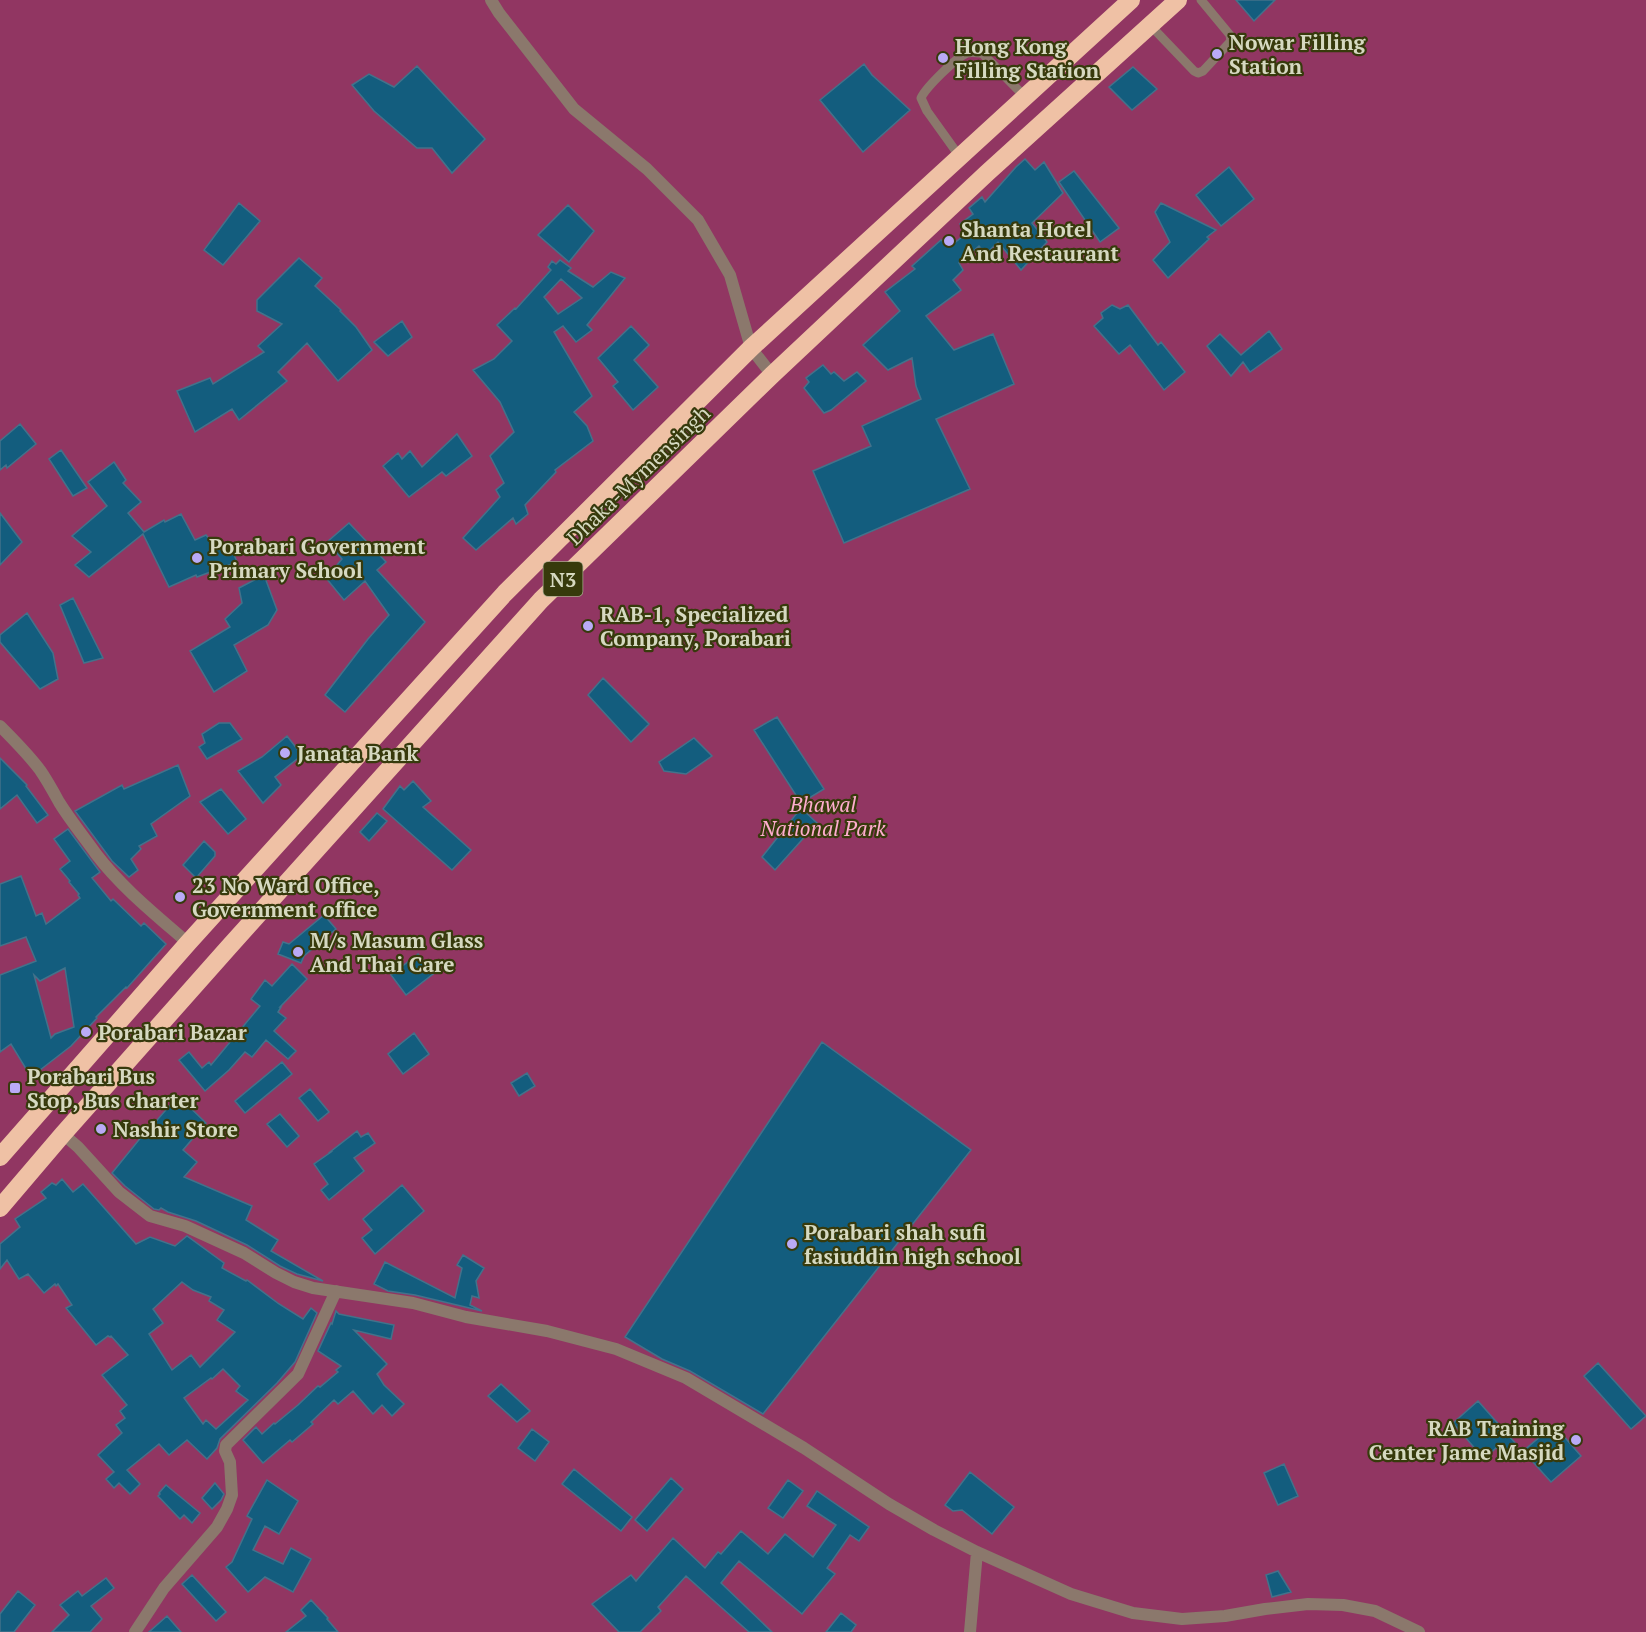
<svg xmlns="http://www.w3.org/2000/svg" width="1646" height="1632" viewBox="0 0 1646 1632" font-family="'PT Serif',serif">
<rect width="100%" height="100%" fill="#414418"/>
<path fill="#913662" d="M0,0H1646V1632H0Z"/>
<path fill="#135d7e" stroke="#43728b" stroke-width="1.5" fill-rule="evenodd" d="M1236,0H1275L1254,21Z
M864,64L872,75L910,110L863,152L820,100Z
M417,66L485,139L452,173L432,148H417L374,111L352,85L369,74L394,87Z
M1133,67L1157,89L1132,110L1109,87Z
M1025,159L1035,170L1044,162L1063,193L1032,223L1047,242L1021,270L998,242L986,254L979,246L959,263L963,270L953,280L961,290L926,316L954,350L993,334L1014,384L936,419L970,489L844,543L813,471L871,446L862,426L921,399L916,386L912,358L888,370L863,345L900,311L885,292L915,269L912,266L941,240L949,247L967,233L960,224L973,214L969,208L982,197L985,202L1016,167Z
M1229,167L1254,199L1221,226L1196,195Z
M1074,171L1119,228L1100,242L1059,182Z
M239,203L260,221L223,265L204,250Z
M1161,203L1216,230L1207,237L1209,239L1168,278L1153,260L1170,242L1155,212Z
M568,205L594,231L569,262L538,235Z
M299,258L322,278L315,286L341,310L340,311L356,327L372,350L338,381L307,343L278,372L287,381L239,420L232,409L195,432L177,391L210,378L213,384L264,352L258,346L282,324L257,311V300Z
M560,260L571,268L568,271L593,287L611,272L625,278L587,325L592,330L576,342L563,326L554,332L592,396L574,412L587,426L593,441L555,470L556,472L525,505L528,514L516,524L513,518L476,550L463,538L500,497L496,490L504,483L490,456L514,432L500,402L473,370L494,359L512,341L497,325L515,308L516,309L551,270L548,267L552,261L556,264ZM561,279L582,298L558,314L544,297Z
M1112,305L1120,309L1128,305L1158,345L1161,342L1185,372L1164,390L1130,345L1119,354L1094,326L1103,318L1101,313Z
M402,321L412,337L388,356L374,342Z
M631,326L649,345L634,360L658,387L633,410L613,386L618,382L598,358Z
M1269,331L1282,349L1250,372L1243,362L1231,376L1207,346L1220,334L1241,355Z
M823,365L831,374L834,372L844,381L857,372L866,381L831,410L824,413L804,388L809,382L806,378Z
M20,424L36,444L7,468L6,465L0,470V441Z
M457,434L472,456L446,476L442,472L409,497L383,466L398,453L402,459L410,451L422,467Z
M61,450L87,488L73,496L49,459Z
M114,462L126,480L123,483L141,502L128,513L144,532L164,520L165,522L181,514L195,540L206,535L210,540H219L225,551L233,552L237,562L197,577L196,575L169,587L143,534L89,577L75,565L91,552L72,536L107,506L88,482Z
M0,513L22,542L0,565Z
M349,523L386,562L377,570L425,622L345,712L325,695L368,639L389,615L365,581L344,600L326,578L342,559L327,542Z
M264,575L277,610L268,625L234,645L247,671L214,692L190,651L230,627L225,619L242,603L239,588Z
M73,598L103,658L84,663L60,605Z
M27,613L53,653L58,679L40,689L0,642V635Z
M603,678L649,724L631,742L588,695Z
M777,717L824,789L801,803L754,730Z
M219,723H230L242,739L207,759L199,747L205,743L202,734Z
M287,736L302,755L275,777L281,785L263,803L238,771L262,757Z
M694,738L712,756L686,774L664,771L659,762Z
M0,758L27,785L26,786L48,815L37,823L17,795L0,809Z
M178,765L190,796L151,824L157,836L139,846L141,849L131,859L138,870L129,877L112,861L75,811L122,785L124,789Z
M413,781L431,801L423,807L471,850L452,870L383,809L400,786L404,790Z
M221,789L246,819L228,834L200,802Z
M801,808L817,823L775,870L762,857Z
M377,813L387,821L369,841L360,832Z
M68,829L100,872L92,878L111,901L113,899L141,926L144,923L166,944L127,988L126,987L96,1017L97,1018L71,1046L31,1077L11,1044L0,1052V975L36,961L26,937L0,946V884L21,876L36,916L42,913L46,924L80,898L78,895L79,894L69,882L70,881L60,869L70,861L54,839ZM65,968L74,1027L55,1034L51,1038L34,975L40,981Z
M204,841L215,852V856L196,878L183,865Z
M324,915L336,929L304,956L301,963L278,954L283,942L289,944Z
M418,954L433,974L406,995L391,975Z
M292,964L307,979L280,1007H281L278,1012L286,1018L274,1031L296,1051L288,1059L266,1040L252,1057L245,1052L229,1070L205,1091L179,1060L189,1052L202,1068L209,1062L211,1065L260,1006L251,999L265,980L272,986Z
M414,1033L429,1054L403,1074L388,1054Z
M822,1042L971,1150L763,1414L690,1371L662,1359L625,1337Z
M282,1062L292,1074L245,1113L235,1101Z
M527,1073L535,1086L519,1096L511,1083Z
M310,1089L329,1112L318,1121L299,1098Z
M178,1096L206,1123L183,1150L197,1162L184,1177L252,1206L246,1220L278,1240L271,1251L323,1281L297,1274L280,1266L247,1245L196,1221L168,1212L161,1208L159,1210L154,1209L125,1186L112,1173L151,1125L152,1126Z
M280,1114L299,1136L287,1147L267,1124Z
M357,1131L361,1137L368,1133L375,1143L354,1158L364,1171L329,1200L321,1190L328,1184L314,1164L331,1152H330Z
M62,1179L73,1192L83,1184L136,1244L150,1237L175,1246L187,1236L224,1263L222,1268L246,1281L247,1280L279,1304L303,1319L311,1308L317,1313L295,1362L277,1383L220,1439L217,1448L207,1459L187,1440L169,1455L159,1444L127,1470L140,1484L130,1494L119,1483L114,1488L106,1479L114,1472L98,1455L122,1433L116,1425L125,1418L120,1411L127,1405L102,1375L128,1355L111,1336L110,1337L108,1336L96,1345L66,1308L72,1305L58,1284L56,1286L55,1284L44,1293L28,1274L19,1279L7,1260L0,1269V1244L20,1227L15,1219L46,1198L41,1192L52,1183L56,1185ZM182,1282L193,1290L211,1297L209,1301L224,1310L217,1320L235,1332L200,1367L191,1355L172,1370L149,1334L163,1323L153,1309ZM223,1369L240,1386L236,1391L248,1400L216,1429L206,1420L203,1424L184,1398L211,1378L212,1379Z
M402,1185L424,1211L375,1254L362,1238L372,1230L363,1219Z
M463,1255L484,1268L476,1281L479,1298L472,1296L470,1305L482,1311L415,1295L388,1291L374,1284L385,1262L455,1298L462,1268L457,1265Z
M336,1311L339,1314L394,1325L391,1339L354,1330L387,1364L377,1374L384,1385L404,1404L392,1416L382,1405L373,1414L353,1391L338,1404L334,1400L311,1422L313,1424L292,1442L290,1440L263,1463L243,1440L256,1427L262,1434L274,1423L275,1424L298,1405L318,1386L320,1387L338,1372L336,1370L341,1366L318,1351L331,1323L332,1324Z
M1598,1363L1646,1416L1631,1429L1584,1376Z
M501,1384L530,1411L517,1422L488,1396Z
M1478,1401L1517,1445L1505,1456L1497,1447L1484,1459L1453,1423Z
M1554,1425L1581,1456L1551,1482L1523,1451Z
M532,1429L549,1442L535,1461L518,1448Z
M1284,1464L1298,1496L1278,1505L1264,1473Z
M574,1469L632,1517L621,1531L562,1484Z
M970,1472L1014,1507L992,1534L962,1510L953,1511L945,1505Z
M671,1478L683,1489L647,1531L635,1520Z
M267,1480L298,1501L279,1534L265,1526L253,1550L283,1564L291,1548L311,1559L293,1592L265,1577L248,1592L226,1567L232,1562L252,1519L247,1516Z
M788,1480L803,1491L783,1518L768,1508Z
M215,1483L224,1494L221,1500L212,1509L202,1498Z
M166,1485L200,1513L192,1523L184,1515L180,1519L158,1496L160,1494L159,1493Z
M817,1491L869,1527L859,1541L850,1535L827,1568L835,1574L802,1614L739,1561L721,1583L772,1632H749L686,1576L658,1607L661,1611L640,1632H619L592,1604L631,1575L636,1581L673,1538L705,1568L718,1552L721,1554L741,1531L768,1554L785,1534L813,1557L836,1525L807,1506Z
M1278,1571L1291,1592L1272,1597L1266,1575Z
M192,1575L226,1612L216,1621L182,1584Z
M106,1578L114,1588L91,1606L102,1619L90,1632H52L69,1615L60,1605L78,1591L82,1596Z
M18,1591L35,1605L14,1632H0V1614Z
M311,1600L328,1618L327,1619L338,1632H286L306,1616L301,1610Z
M841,1613L856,1625L851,1632H826Z
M167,1616L181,1632H149Z"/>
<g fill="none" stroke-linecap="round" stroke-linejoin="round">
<path stroke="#8b786c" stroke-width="9" d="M1150,25L1194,71L1198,73L1203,71L1231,41L1230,35L1201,0
M960,157L927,111L921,98C926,87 957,57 967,53C972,52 977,53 982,53L1025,97"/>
<path stroke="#8b786c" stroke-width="12" d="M491,0L499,13L574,109L647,169L698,220L730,275L751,348L772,375
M0,726C14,740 28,754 40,770C47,780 53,791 59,802C70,820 84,837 96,854C122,888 156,915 188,943
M63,1134L78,1147L119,1192L150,1216L185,1226L244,1253L276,1273L294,1282L313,1288L413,1303L466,1317L547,1331L616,1349L686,1378L804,1448L889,1504L934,1530L977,1552L1071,1594L1133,1613L1182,1619L1225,1616L1265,1609L1308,1604L1343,1605L1375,1611L1419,1632
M135,1632L164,1588L217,1527L227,1509L232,1495L230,1462L225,1451L226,1445L298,1374L336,1291
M970,1632L977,1552"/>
<path stroke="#efc1a5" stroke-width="18" d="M0,1157L188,943L505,593L751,348L1131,0
M0,1208L63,1134L228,948L541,600L772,375L987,173L1178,0"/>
</g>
<g fill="#baaaf6" stroke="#373a0c" stroke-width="2">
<circle cx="1217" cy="54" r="6"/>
<circle cx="943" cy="58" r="6"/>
<circle cx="949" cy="241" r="6"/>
<circle cx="197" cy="558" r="6"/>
<circle cx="588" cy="626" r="6"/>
<circle cx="285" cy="753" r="6"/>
<circle cx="180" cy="897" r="6"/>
<circle cx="298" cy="952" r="6"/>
<circle cx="86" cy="1032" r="6"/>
<rect x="9" y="1082" width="12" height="12" rx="3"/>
<circle cx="101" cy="1129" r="6"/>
<circle cx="792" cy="1244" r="6"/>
<circle cx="1576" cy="1440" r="6"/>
</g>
<g text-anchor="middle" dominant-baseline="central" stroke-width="4.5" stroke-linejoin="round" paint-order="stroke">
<rect fill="#373a0c" stroke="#a6a98b" stroke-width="1.5" x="543.5" y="562" width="39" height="34" rx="4.5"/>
<g font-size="20" font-weight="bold" fill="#d6d9c1">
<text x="563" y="579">N3</text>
</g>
<g font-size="21" font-weight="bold" fill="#d6d9c1" stroke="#373a0c" text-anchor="start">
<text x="1229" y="42">Nowar Filling<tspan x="1229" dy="24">Station</tspan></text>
<text x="955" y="46">Hong Kong<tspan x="955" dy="24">Filling Station</tspan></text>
<text x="961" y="229">Shanta Hotel<tspan x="961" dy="24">And Restaurant</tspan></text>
<text x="209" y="546">Porabari Government<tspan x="209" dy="24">Primary School</tspan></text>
<text x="600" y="614">RAB-1, Specialized<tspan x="600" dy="24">Company, Porabari</tspan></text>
<text x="297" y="753">Janata Bank</text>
<text x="192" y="885">23 No Ward Office,<tspan x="192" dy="24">Government office</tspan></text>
<text x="310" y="940">M/s Masum Glass<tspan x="310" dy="24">And Thai Care</tspan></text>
<text x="98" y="1032">Porabari Bazar</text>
<text x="27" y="1076">Porabari Bus<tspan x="27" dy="24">Stop, Bus charter</tspan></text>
<text x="113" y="1129">Nashir Store</text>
<text x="804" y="1232">Porabari shah sufi<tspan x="804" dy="24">fasiuddin high school</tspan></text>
<text x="1564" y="1428" text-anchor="end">RAB Training<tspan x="1564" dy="24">Center Jame Masjid</tspan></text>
</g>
<g font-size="21" fill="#d6d9c1" stroke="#373a0c">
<text transform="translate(638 475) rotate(-44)">Dhaka-Mymensingh</text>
</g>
<g font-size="21" font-style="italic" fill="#ffadcf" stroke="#373a0c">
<text x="823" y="804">Bhawal<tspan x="823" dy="24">National Park</tspan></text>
</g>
</g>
</svg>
